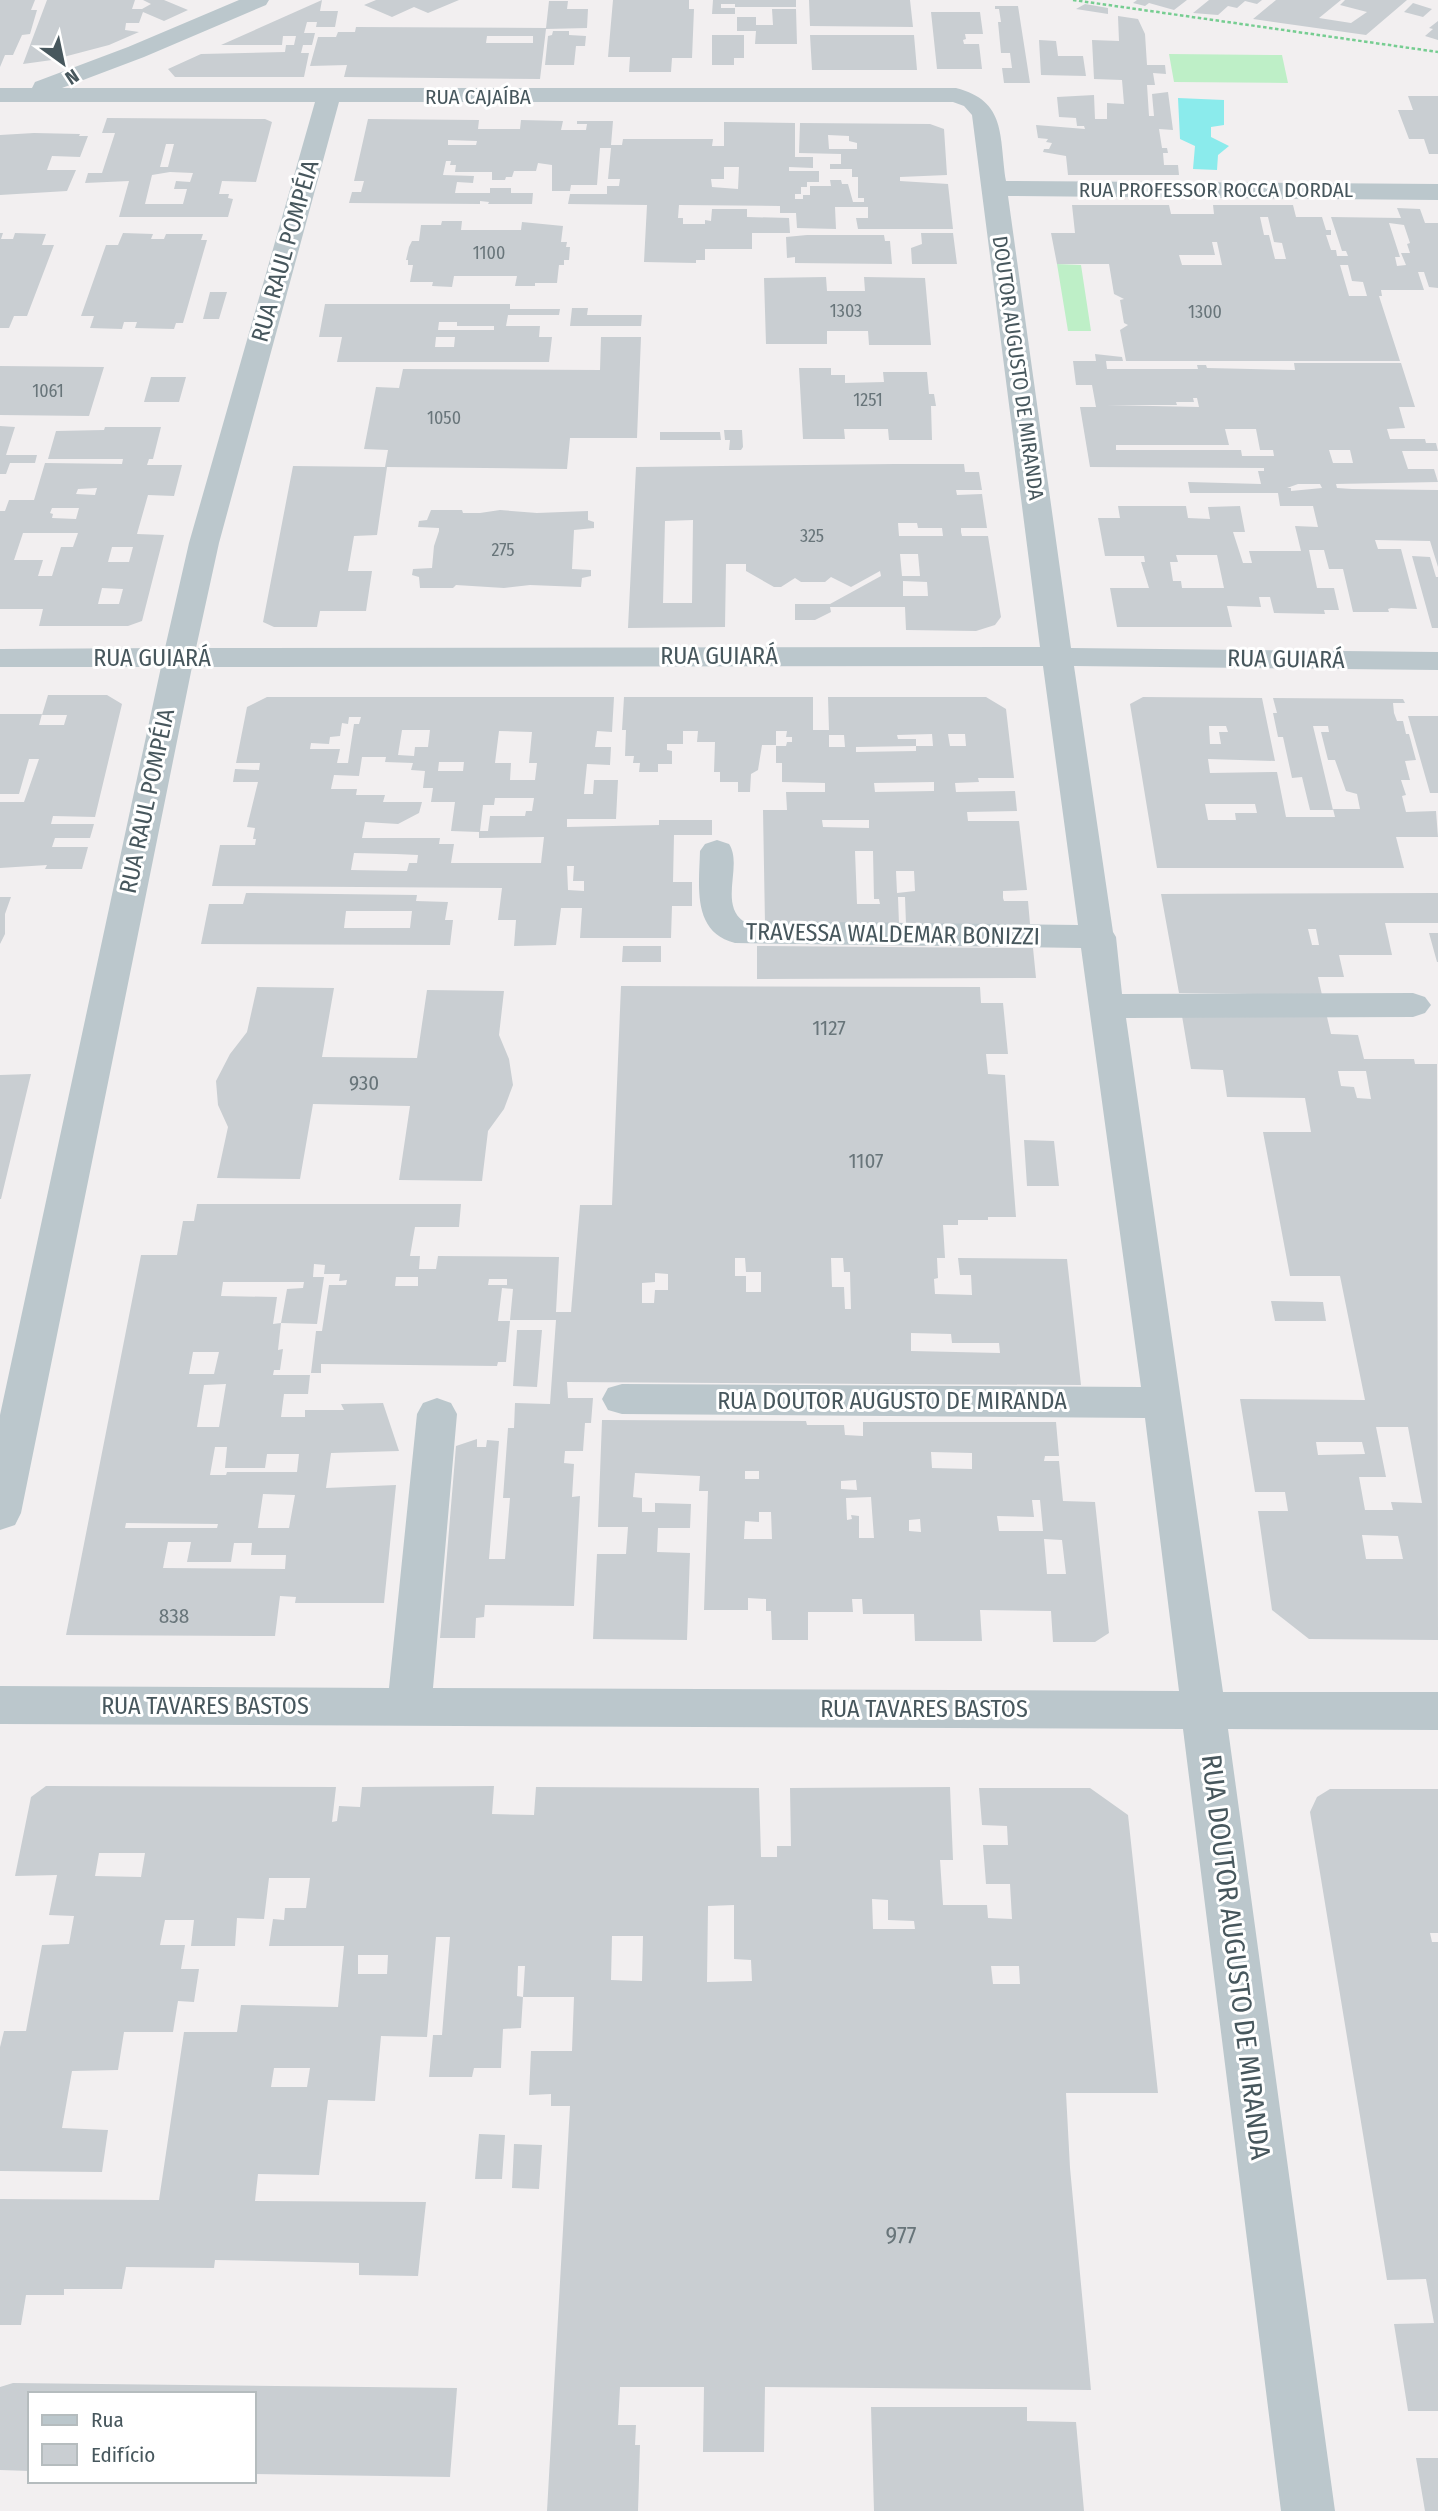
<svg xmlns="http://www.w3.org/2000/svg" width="1438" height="2511" viewBox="0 0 1438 2511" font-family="'Fira Sans Condensed',sans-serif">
<rect width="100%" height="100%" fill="#f2eff0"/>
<path fill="#beefc7" d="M1169,54L1282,55L1288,83L1174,82Z
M1057,264L1081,265L1091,331H1068Z"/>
<path fill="#8bebec" d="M1178,98L1224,100V125L1211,127V137L1229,146L1218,155L1217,170L1193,169L1195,146L1180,139Z"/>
<path fill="#c9ced2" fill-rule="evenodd" d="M0,0H35L31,10H37L30,34L22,35L13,55H5L0,67Z
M47,0H135L132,9H142L151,4L143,0H164L188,10L164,21L143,12L139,23H126L125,30L139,32L109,45L52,60L23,64Z
M322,0L320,11H338L335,27H316L317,22H307L304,33H315L312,45H303L301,53H309L304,77H175L168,69L201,54L285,52L286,45H294L296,36H283L282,45H221Z
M376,0H459L428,13L414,7L392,17L364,5Z
M613,0H689V9H694L692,58H672L671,72H629L630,57H608Z
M713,0H796V7H735V4H721V8H735V14H712Z
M809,0H910L913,27L810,26Z
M1137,0H1187L1174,10L1149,3L1145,6L1133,3Z
M1209,0H1262L1257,4L1245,1L1237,8L1228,6L1218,15L1193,13Z
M1276,0H1341L1319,18L1351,23L1367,12L1340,5L1345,0H1407L1366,35L1253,19Z
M549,1H568L567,9H588L587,28L546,29L540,79L344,77L347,65L310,66L318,37H336L338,32H355L356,27L546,28ZM487,36H533V43H486Z
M1413,3L1432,9L1423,17L1404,12Z
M1085,4L1108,8V14L1076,9Z
M995,6H1018L1030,83H1004L1002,68H1012L1010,53H1001L998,22H1001L999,9H995Z
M772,9H796L797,44H755L756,31H737V17H756V25H773Z
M931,12H980L983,34H965L966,39L963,40L964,44H979L982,69H937Z
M1118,16L1138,19L1145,34L1147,65H1165L1166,74L1153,73L1155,85H1147L1149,116H1154L1152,94L1168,92L1173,130L1159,129L1162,148H1167L1168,153H1163L1164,165H1178L1179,175H1068L1066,156L1043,152L1044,149H1049L1052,143L1046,142L1048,139L1038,138L1036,125L1085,129L1084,126H1077L1076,118L1059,117L1057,97L1094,95L1095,119H1107V103L1124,104L1122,80L1094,79L1092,40L1119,41Z
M1438,21V40L1425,36L1433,29L1429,28Z
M553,31H569V35L586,36L585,46H576L574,65H545L548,36L552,35Z
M712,35H744V58H734V65H712Z
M810,35H914L917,70H812Z
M1039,40L1056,41L1058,56H1083L1086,76L1041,75Z
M1408,96H1438V154H1429L1424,139H1409L1398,110H1413Z
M107,118L265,119L272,122L256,182L222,181L219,194H229L228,198L233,199L228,217H119L129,181L85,183L88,173H102L115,133H102ZM166,144H174L168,167H160ZM170,172L193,173L190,182L176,181L174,189H187L183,204H145L152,175Z
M368,119L479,120L478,129H520L521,120L563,121L561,130H586L587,124H577V121H613L611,145H622L623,139H713L712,146H724V122L795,123V157H813V168L789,167V171H819V182H807V187H801V194H795V199H803V195H810V186H831L830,180H841L842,184H848L853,202H864V198H858V177H852V169H830V164H841V154L799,153L800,123L930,124L944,129L947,175L900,177V181L948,184L953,229H858L856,218H868V207H835L836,229L797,228L796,213H780V206L679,205L678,218H683V224H705V220L711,221L712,209H747V217L789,218L790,233H752V249H705V260H696V263L644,262L647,205L568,204L570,194H607V186H619L620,179H608L611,148H600L597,185H571L570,191H552V165L538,163L536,171H514L512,177H506L505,180H492V172H455L456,165H450L451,161H446L443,175L474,176L473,183L457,182L455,193H490V188H511V193H533L532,204H488L489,202L480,201V204L349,203L352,192H361L364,181H354ZM828,135L849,136V141L857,143V149H829ZM448,140L477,141L476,145H448ZM724,167H739L738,189L712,187L711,179H724Z
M34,133L80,134L79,136H88L80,157L52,156L47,170H76L67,191L0,195V135Z
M1072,205H1169L1171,214H1214L1213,205H1293L1296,217H1322L1326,230H1331V235H1326L1331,250H1336L1337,256H1348L1346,251H1342L1331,217L1401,218L1397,208L1420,209L1425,223H1438V288L1429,287L1424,272H1418L1424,290H1381L1382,296H1379L1400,361H1126L1120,330L1128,325L1124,323L1120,300L1124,299L1114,294L1109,264H1057L1051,233H1075ZM1260,217H1268L1274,242L1282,243L1286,259H1275L1269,235H1264ZM1389,223L1404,225L1410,243L1407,244L1410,253H1401L1406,265L1397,266L1395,257H1400ZM1212,242H1217L1222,265H1182L1179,255H1215ZM1340,265H1348L1352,281L1363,282L1367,296H1349Z
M442,221H462L461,230H521L522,222L563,226L561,242H567L566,247H570L569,260H564V265H559L557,283H535V286H515L517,276H454L452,287L432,286L433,282H410L413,265H408V260H406L409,247L412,241H419L421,225H441Z
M0,233H3L1,239H13L15,233L46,234L42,245H54L27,316H14L9,328H0Z
M123,233L153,234L151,239H164L166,234H203L201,240H207L183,323H176L174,329L135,328L137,322H124L122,329L90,328L94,316H81L106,245H118Z
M921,233H953L957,264H912L911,248L922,244Z
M807,235H884L885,241H890L892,264L795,263V257L787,258L786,237Z
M826,277L827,291H865L864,277L925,278L931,345H869L868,331H827V344H766L764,278Z
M210,292H227L219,319H203Z
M325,304H510V309H560L559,315H508L506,326H540L539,337H552L549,362H337L342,337H319ZM439,322H457V326H494V330H438ZM436,337H455L454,347H435Z
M572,308H588L587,315H642L641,326H570Z
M601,337H641L637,438H570L567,469L387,467L377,535L354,536L348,571H372L366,611H320L317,627H274L263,622L293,466L385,467L388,450L364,449L376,387L399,388L403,369L600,370Z
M1095,354L1122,357L1123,361H1106L1107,369H1198L1197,365H1206L1207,368L1295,370L1294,363H1401L1415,407H1399L1405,428L1387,429L1390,439H1425L1426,443H1436L1438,451H1402L1408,469H1434L1438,482L1336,484L1337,488L1352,489L1438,490V567L1430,541L1375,540L1378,549H1401L1417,609L1391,608L1388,609L1389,612H1353L1343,569H1329L1324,550H1309L1317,588H1334L1339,610H1324L1325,614L1274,613L1270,597H1259L1261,607L1227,606L1232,627H1117L1110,588H1149L1141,562H1145L1144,556H1105L1098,518H1120L1118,506H1186L1188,518L1210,519L1208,507L1240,506L1245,532H1233L1243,563H1252L1249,551H1301L1295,526L1318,527L1313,506H1280L1278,493H1190L1188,482L1261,484L1258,471H1264V468L1090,467L1080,407H1096L1092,385H1076L1073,361H1096ZM1193,398H1197L1199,407L1107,405H1177L1176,402H1194ZM1225,429H1256L1260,450H1273L1274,456H1242L1241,450H1116V445H1229ZM1329,450H1350L1353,463H1333ZM1298,484H1320L1322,488L1291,491V488H1287ZM1176,555H1217L1224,588H1182L1181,581H1173L1170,562H1178Z
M0,366L104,367L89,416L0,415Z
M799,368H831V375H845V383L884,382L883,372H927L929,394H934L936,406H931L932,440H889L888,429H844L845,439H803Z
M151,377H186L179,402H144Z
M0,426L15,427L6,455H37L35,463H10L6,474H0Z
M105,427H161L153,459H149L147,465H182L174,496L148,495L137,534L164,535L142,621L128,626H39L43,609H0V511H5L9,500H34L45,463L122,464L123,459H48L56,431L104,430ZM97,488L95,495L76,494L78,489ZM52,508H79L76,519L52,518L53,514L50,513ZM23,533H78L73,547H61L52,576H38L43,560H14ZM112,547H133L129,562H108ZM102,588L123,589L119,604H98Z
M724,430H742L743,447L741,450H729L730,440H725Z
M660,432H720L721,440H660Z
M894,464H964L965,472H979L982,490H956L957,495L982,494L987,528H961V532L962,536H988L1001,617L995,625L976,631L906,630L905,607H830L831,612L815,620H795V604H830L881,576L880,571L851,587L831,577L825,582H801L795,578L781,587H774L746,571V564H726L725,627L628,628L636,467ZM693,520L692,603H663L665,521ZM898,523H917L918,528H942L943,536H899ZM900,554H918L920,576H902ZM903,581L927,582L928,596H903Z
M431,510H462L463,513H480L500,510L537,513L588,511V520L594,522V528L574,530L572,569L591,570V576L582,578L581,587L530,585L504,588L456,585L453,588H420L419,577L412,575L413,569L432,568L434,546L439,531V528L418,527L419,521L427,520Z
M1412,556L1430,557L1436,577H1438V628H1432Z
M48,695H107L122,704L95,817L53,816L51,824H94L90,838H55L52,847H88L82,869H45L47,865L0,868V802H24L39,759H29L19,794H0V714H42L39,725H64L67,715H42Z
M267,697H614L612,732L597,731L595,747H611L610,765L587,764L584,794H593L594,780H618L616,819H567V827L659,825V820H712V835H674L673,882H692V906H672L671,938H580L582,908H561L556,945L514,946L516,920H498L502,888L212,886L220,845H255L256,839H253L255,828L247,827L258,782H233L235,769L259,770L260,763H236L247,707ZM349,717H361L359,724H354L348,763H337L340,749H310L311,743L329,744L330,737L340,736L342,723L348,724ZM402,730H430L428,747H415L414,756L398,755ZM499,731L532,732L529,763H537L535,780H510L511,763H495ZM362,757H386L385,762L413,763L411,770L425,771L423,788H433L431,802H455L451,831L479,832V838L544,837L541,863H451L454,844H439L440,838H362L365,822L398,824L419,813L422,802H383L385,795H356L357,789H331L334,775L359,776ZM439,762H464L463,771H438ZM495,798H534L532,811H526L525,816H490L488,831H480L483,805H494ZM354,853L396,854L418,855L417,863H409L407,871L351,870ZM567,866H574L573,881H584V891L568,890Z
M624,697H813V730H829L828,697H986L1006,709L1014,778H978L979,782L955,783L956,792L1015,791L1017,811L967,812L968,821H1019L1027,890L1003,891V898L1004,901H1028L1030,924H906L905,897H898L899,924H765L763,810H787L786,792H825V783L782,782V763H776V746H786L787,742H792V737H786L787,731H776V745H762L758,770L751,774L750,792H738V782H720V772H714L715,742H697L698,731H683V744H667V750L672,751V764H658V772H639L640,763H633L634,756H625L626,730H622ZM932,734L933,746H916V751L856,752V747L916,746V739H898L897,735ZM948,734H965L966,746H950ZM829,735H844L845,747H829ZM934,782V791L875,792L874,783ZM822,820H869V828L823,827ZM855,851H873L874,899H879L880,904H857ZM896,871H914L915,891L897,893Z
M1143,697L1262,698L1275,761L1208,759L1210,773L1277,772L1286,817H1335L1333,809H1360L1357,794L1346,791L1335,760H1328L1321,732H1329L1328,726H1313L1333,810H1310L1302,777L1292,778L1283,737H1278L1273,713H1277L1273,698L1403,699L1405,703H1393L1394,713L1397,721H1403L1406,734H1409L1416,760L1405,761L1410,780H1401L1406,795L1402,796L1406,812L1436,811L1438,837H1396L1404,868H1157L1130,704ZM1209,726H1226L1228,732H1219L1221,744H1210ZM1205,804H1255L1257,813H1235L1236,820H1208Z
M1408,716H1438V793H1430Z
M246,893L417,895L416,901L448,902L445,920H453L450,945L201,944L209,904H243ZM346,911H412L410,928H344Z
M1438,893V923H1385L1392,955H1339L1344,977H1318L1322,995L1179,993L1161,894ZM1308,929H1316L1319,945H1312Z
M0,897H11L5,914V934L0,944Z
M1429,933H1438V962H1437Z
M623,946H661V962H622Z
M757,946L1033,948L1036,978L757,979Z
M621,986L980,987L981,1003H1003L1008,1054H986L988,1074L1005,1075L1016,1217H988V1220H958V1225H943L945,1258H937L938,1278L934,1279L935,1294L972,1295L971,1275H960L958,1258L1067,1259L1081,1385L567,1382L568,1398H593L591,1423H585L583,1451H565L564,1463L574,1464L572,1497L580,1496L574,1606L485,1605L484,1617L476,1618L475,1638H440L456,1446L477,1439V1447H486L487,1440L499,1441L489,1559H505L510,1498H503L508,1428H514L515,1403L550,1404L556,1320H510L513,1289L502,1288L498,1321H510L506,1362H498L497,1366L321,1364V1373H311L316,1331H322L329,1285H346L347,1280L339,1281L340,1274H324L325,1265L314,1264L313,1277H324L317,1324L281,1323L287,1289L303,1288L304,1282H223L221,1296L277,1297L273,1324L281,1323L278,1350L283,1349L280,1370H274L273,1375H310L308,1394H284L281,1417H305V1410H344L341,1404L383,1403L399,1451L331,1453L326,1488L396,1485L384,1603H295L296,1597L280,1596L275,1636L66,1635L141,1255H177L183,1221H194L197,1204H461L459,1227H415L410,1256H420L419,1269H436L438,1256L559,1257L556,1312H571L580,1205H612ZM735,1258H745L746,1272H761V1292H746V1276H735ZM831,1258H843L844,1272H850L851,1309H845L844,1287H832ZM655,1273L668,1274V1290H655L654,1303H642V1283L655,1282ZM396,1277H418V1286H395ZM489,1279H507V1285H488ZM911,1333L951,1334L952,1343H999L1000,1353L911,1351ZM193,1352H219L214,1374H189ZM226,1384L219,1427H197L204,1385ZM215,1447H227L225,1468H265L267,1454H299L297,1472H227L226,1475H210ZM263,1494L295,1495L289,1528H258ZM126,1523L218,1524L217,1528H125ZM168,1542H191L187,1562H231L234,1543H252L251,1555H286L285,1569L163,1568Z
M257,987L334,988L322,1057L417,1058L427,990L504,991L499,1035L509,1059L513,1085L504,1109L488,1131L482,1181L399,1180L410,1106L313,1104L300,1179L217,1178L228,1127L218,1105L216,1081L230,1054L247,1032Z
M1182,1016L1327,1017L1331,1034L1358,1035L1364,1059H1414L1415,1064H1437L1438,1640L1309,1639L1272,1610L1258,1511H1288L1285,1492H1255L1240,1399L1365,1400L1340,1276H1290L1263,1132H1311L1305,1098L1227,1097L1223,1070L1191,1069ZM1338,1071H1366L1371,1099L1357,1098L1354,1087L1341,1086ZM1376,1427H1408L1422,1503L1391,1502L1393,1510H1365L1359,1477H1386ZM1316,1442H1362L1365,1454L1318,1455ZM1362,1535L1398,1536L1403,1559H1366Z
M31,1074L1,1199H0V1075Z
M1024,1140L1054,1141L1059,1186H1027Z
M1271,1301L1323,1302L1326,1321H1275Z
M517,1330H542L537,1387L513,1386Z
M602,1420L806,1421L807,1425H844L845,1435L863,1436V1422H1056L1059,1456H1045L1044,1461H1059L1063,1501L1095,1502L1109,1633L1095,1642H1053L1051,1611L980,1610L982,1641H915L914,1614H863L862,1599H852L853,1612H808V1640H772L771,1611H766V1599L748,1598V1610H704L708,1491H699L700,1476L635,1473L633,1497L642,1498V1512H655V1503L691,1504L690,1528H658L657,1552L690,1553L687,1640L593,1639L597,1554H626L628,1527H598ZM931,1452L972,1453V1469L932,1468ZM745,1471H759V1479H745ZM856,1480L857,1490L841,1489V1481ZM871,1497L874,1538H859V1516L851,1515L852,1519L847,1520L846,1498ZM1032,1500H1040L1043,1531H999L997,1516L1034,1517ZM759,1512H771L772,1539H744L745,1521L759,1522ZM920,1519L921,1532L909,1531V1520ZM1044,1539L1062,1540L1066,1574H1047Z
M46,1786L336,1787L332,1822L337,1821L339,1806L360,1807L362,1787L494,1786L492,1814L534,1815L536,1787L759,1788L761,1857H777V1846H791L790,1788L950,1787L953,1860H940L943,1905H987L988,1918L1012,1919L1010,1884H986L983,1845H1008L1007,1826L982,1825L979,1788H1090L1128,1815L1158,2093H1066L1070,2168L1091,2390L765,2387L764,2452H703L704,2387H620L618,2425H636L635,2445H640L638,2511H547L570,2106H551V2094L529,2095L531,2051H572L574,1997H523L525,1966H518L517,1996L523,1997L521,2028L503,2029L501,2068H474L472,2077H429L433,2035H442L450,1937H436L427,2037L381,2036L375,2101L328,2100L319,2175L258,2174L255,2201L426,2202L418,2276L359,2275V2263L215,2260L214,2268L126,2267L122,2289H64V2295H26L21,2325H0V2199L159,2200L184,2032H237L241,2005L338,2007L344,1946H269L273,1919L284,1920L285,1908H306L310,1878H269L264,1919L237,1918L235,1946H191L194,1920H165L160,1945H185L181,1969H199L194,2002L178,2001L173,2032H124L118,2070L72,2071L62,2128L108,2130L102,2172L0,2171V2047L4,2031H26L42,1945L69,1944L74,1916L49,1915L57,1875L15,1876L31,1797ZM99,1853H145L141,1877L95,1876ZM872,1899L888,1900V1920L914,1921L915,1929H873ZM734,1905V1959L751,1960L752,1981L707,1982L708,1906ZM612,1936H643L642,1981L611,1980ZM358,1955H388L387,1974H358ZM991,1966H1019L1020,1984H993ZM274,2068H310L307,2087H271Z
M1330,1789H1438V1933H1430L1432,1942H1438V2411H1408L1394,2324L1434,2323L1426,2279L1387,2280L1310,1812L1317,1797Z
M479,2134L505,2135L502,2179H475Z
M514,2144L542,2145L539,2189L512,2188Z
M13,2383L457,2388L450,2477L254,2474V2394H30V2471L0,2470V2387Z
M871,2407H1027V2421L1076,2422L1084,2511H874Z
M1416,2458H1438V2511H1425Z"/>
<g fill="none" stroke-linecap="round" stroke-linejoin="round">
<path stroke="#76cd91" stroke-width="2.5" stroke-dasharray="3.5 2.5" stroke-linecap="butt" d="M1073,0L1438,52"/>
<path fill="#bbc7cc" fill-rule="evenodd" d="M239,0H269L266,5L144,57L62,88H956C1007,101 999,136 1006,181L1438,184V200L1008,196L1071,648L1438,652V670L1074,666L1113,932L1116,937L1122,994L1413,993L1425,997L1431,1005L1425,1013L1413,1017L1126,1018L1223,1692H1438V1730L1228,1729L1335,2511H1281L1183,1729L0,1724V1686L389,1688L417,1414L423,1403L437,1398L451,1403L457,1414L433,1688L1179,1691L1145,1418L622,1414L608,1410L602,1399L608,1388L622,1384L1141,1387L1081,948L735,943C692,932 699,887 700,851L705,844L717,840L729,844C743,865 719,903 743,921L1078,925L1043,666L192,667L21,1513L15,1525L0,1530V1415L161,667H0V649L165,648L189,543L315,102H0V88H32L35,82L128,47ZM339,102H953L964,106L972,115L1040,647L196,648L219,543Z"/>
</g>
<g text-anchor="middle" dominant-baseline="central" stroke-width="6" stroke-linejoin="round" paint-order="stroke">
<g font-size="18" fill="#68757a">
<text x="489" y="253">1100</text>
<text x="846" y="311">1303</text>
<text x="1205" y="312">1300</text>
<text x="48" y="391">1061</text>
<text x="868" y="400">1251</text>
<text x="444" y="418">1050</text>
<text x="812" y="536">325</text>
<text x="503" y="550">275</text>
</g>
<g font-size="21" fill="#47575d" stroke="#fff">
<text x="478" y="97">RUA CAJAÍBA</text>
<text x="1216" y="190">RUA PROFESSOR ROCCA DORDAL</text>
<text transform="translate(1018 368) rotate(82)">DOUTOR AUGUSTO DE MIRANDA</text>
</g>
<g font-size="21" fill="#68757a">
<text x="829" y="1028">1127</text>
<text x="364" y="1083">930</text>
<text x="866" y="1161">1107</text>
<text x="174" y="1616">838</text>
</g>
<g font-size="24" fill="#47575d" stroke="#fff">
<text transform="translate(285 251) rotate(-74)">RUA RAUL POMPÉIA</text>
<text x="719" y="656">RUA GUIARÁ</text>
<text x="152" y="658">RUA GUIARÁ</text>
<text transform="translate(1286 659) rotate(1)">RUA GUIARÁ</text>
<text transform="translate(147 801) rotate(-78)">RUA RAUL POMPÉIA</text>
<text transform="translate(893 934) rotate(1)">TRAVESSA WALDEMAR BONIZZI</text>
<text x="892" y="1401">RUA DOUTOR AUGUSTO DE MIRANDA</text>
<text x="205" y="1706">RUA TAVARES BASTOS</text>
<text x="924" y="1709">RUA TAVARES BASTOS</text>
</g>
<g font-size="24" fill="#68757a">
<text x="901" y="2236">977</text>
</g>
<g font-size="28" fill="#47575d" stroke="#fff">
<text transform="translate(1236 1957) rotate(83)">RUA DOUTOR AUGUSTO DE MIRANDA</text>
</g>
</g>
<rect x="28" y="2392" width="228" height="91" fill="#ffffff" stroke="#b5bcbe" stroke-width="2"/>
<rect x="42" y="2415" width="35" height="10" fill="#bbc7cc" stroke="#b5bcbe" stroke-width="2"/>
<text x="91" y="2427" font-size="21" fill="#47575d">Rua</text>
<rect x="42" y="2444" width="35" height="21" fill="#c9ced2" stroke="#b5bcbe" stroke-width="2"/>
<text x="91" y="2462" font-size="21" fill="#47575d">Edifício</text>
<g transform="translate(63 63) rotate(147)" stroke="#ffffff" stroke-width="5" paint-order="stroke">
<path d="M0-5L12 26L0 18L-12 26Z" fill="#47575d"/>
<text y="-10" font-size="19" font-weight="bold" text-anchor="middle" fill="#47575d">N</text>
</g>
</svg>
